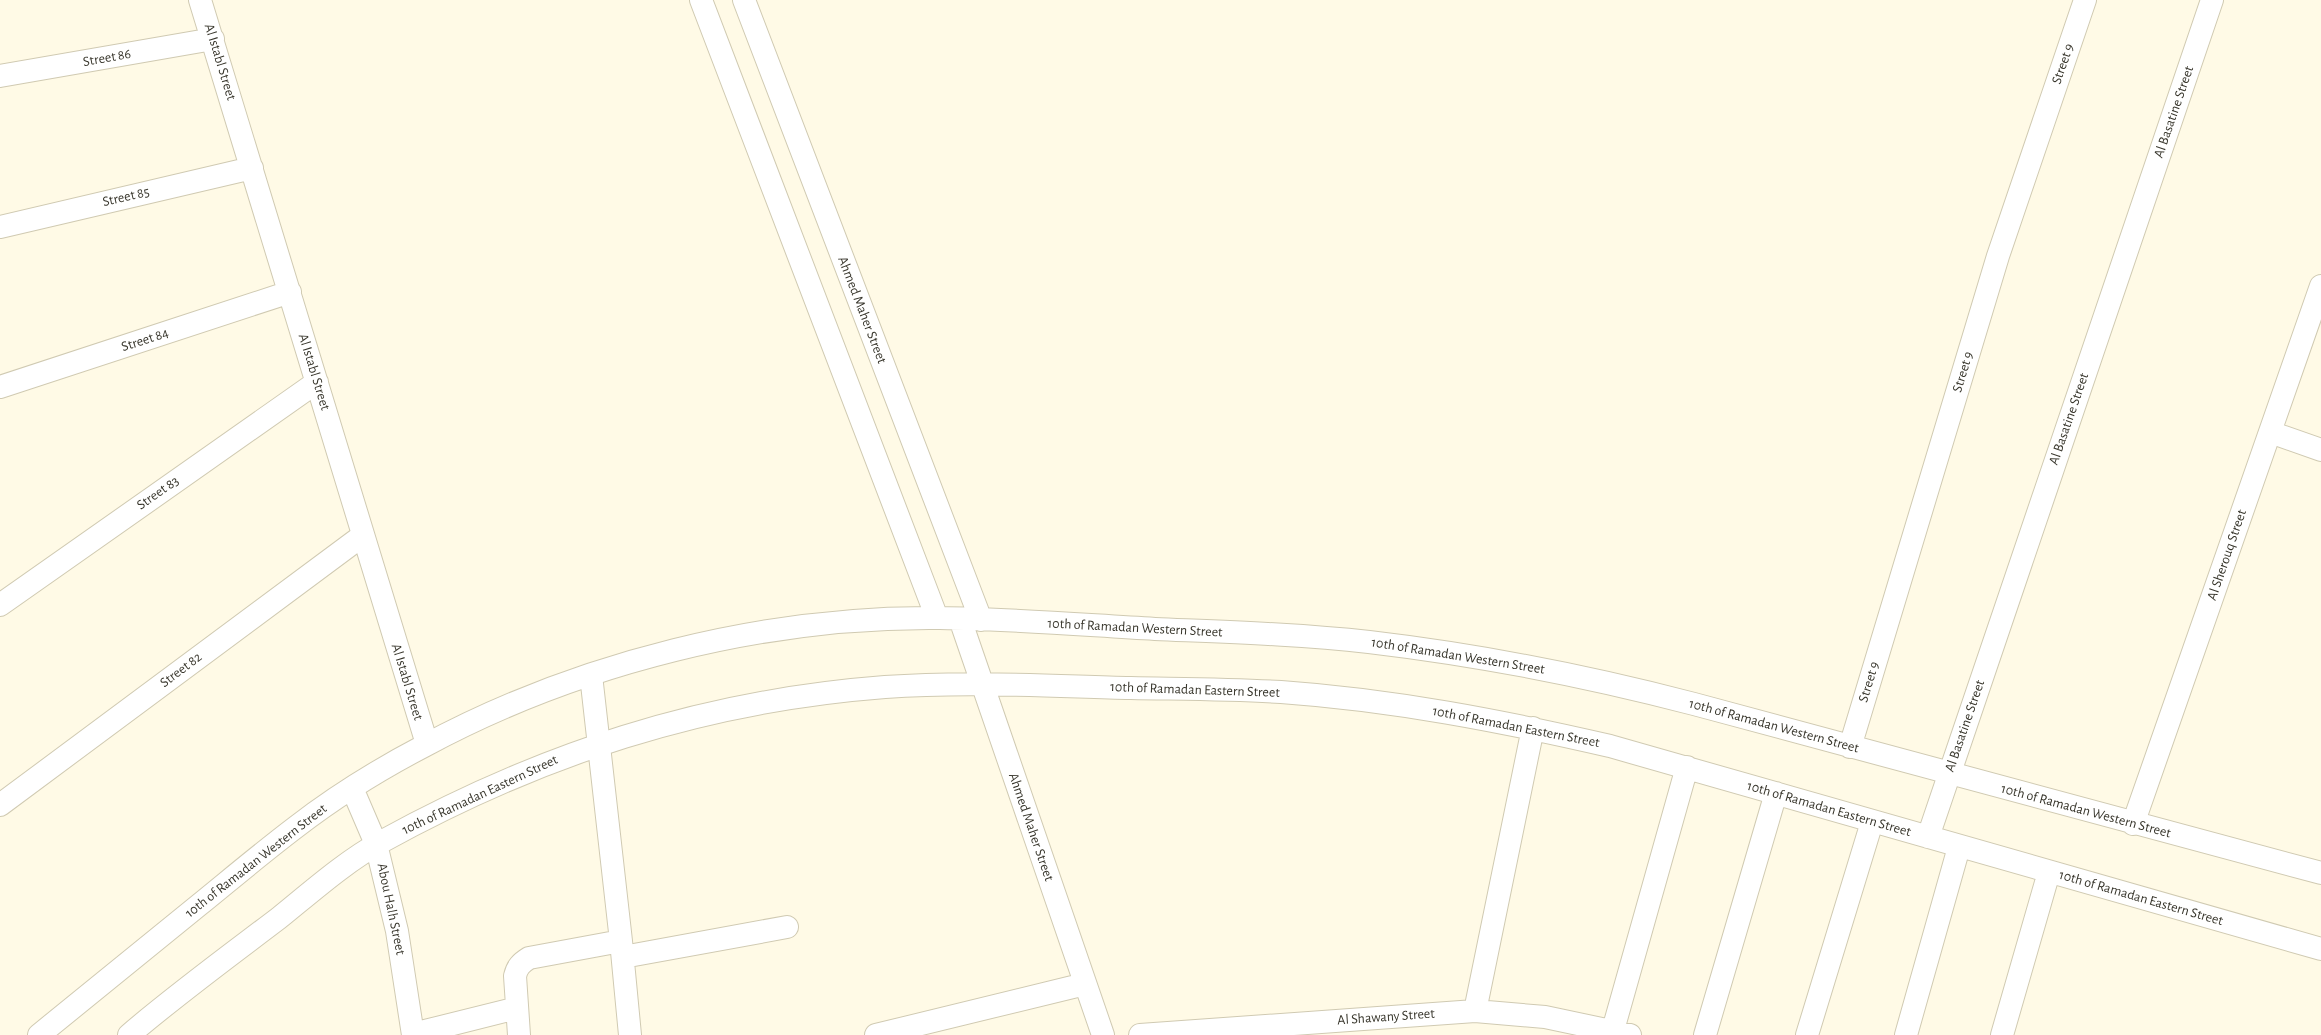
<svg xmlns="http://www.w3.org/2000/svg" width="2321" height="1035" viewBox="0 0 2321 1035" font-family="'Alegreya Sans',sans-serif">
<rect width="100%" height="100%" fill="#fffae6"/>
<g fill="none" stroke-linecap="round" stroke-linejoin="round">
<defs>
<path id="minor" d="M200,0L427,744
M701,0L937,618
M744,0L981,620
M0,76L213,39
M0,227L252,168
M0,387L290,292
M2270,432L2321,450
M0,605L317,382
M960,619L1103,1035
M591,675L621,941L630,1035
M1850,747L1998,256L2085,0
M352,788L376,844L397,931L413,1035
M0,805L362,536
M2133,824L2321,286
M1928,837L2212,0
M623,957L787,927
M1475,1011L1533,728
M1613,1030L1687,767
M413,1034L517,1008
M39,1035C92,992 145,949 199,905C231,879 263,852 296,827C336,796 380,769 424,746C578,663 766,616 940,618C1012,619 1084,625 1155,629C1226,632 1298,634 1369,642C1479,655 1587,676 1694,704L2321,873
M129,1035C177,994 229,956 279,918C310,893 346,861 381,842C541,754 702,701 885,687C966,681 1049,686 1131,688C1181,689 1231,689 1281,692C1393,700 1502,721 1610,746L2321,949
M519,1035L515,976C517,967 521,963 529,958L621,941
M876,1035L1085,984
M1140,1035L1475,1011L1545,1017L1630,1035
M1705,1035L1776,793
M1807,1035L1872,822
M1906,1035L1959,847
M2002,1035L2049,872"/>
</defs>
<use href="#minor" stroke="#d0cab2" stroke-width="24"/>
<use href="#minor" stroke="#fff" stroke-width="22"/>
</g>
<g text-anchor="middle" dominant-baseline="central" stroke-width="3.5" stroke-linejoin="round" paint-order="stroke">
<g font-size="14" fill="#38362c" stroke="#fff">
<text transform="translate(107 58) rotate(-10)">Street 86</text>
<text transform="translate(220 62) rotate(73)">Al Istabl Street</text>
<text transform="translate(2063 64) rotate(-71)">Street 9</text>
<text transform="translate(2174 112) rotate(-71)">Al Basatine Street</text>
<text transform="translate(126 197) rotate(-13)">Street 85</text>
<text transform="translate(862 310) rotate(69)">Ahmed Maher Street</text>
<text transform="translate(145 340) rotate(-18)">Street 84</text>
<text transform="translate(314 372) rotate(73)">Al Istabl Street</text>
<text transform="translate(1963 372) rotate(-73)">Street 9</text>
<text transform="translate(2069 419) rotate(-71)">Al Basatine Street</text>
<text transform="translate(158 493) rotate(-35)">Street 83</text>
<text transform="translate(2227 555) rotate(-71)">Al Sherouq Street</text>
<text transform="translate(1135 628) rotate(3)">10th of Ramadan Western Street</text>
<text transform="translate(1458 656) rotate(9)">10th of Ramadan Western Street</text>
<text transform="translate(181 670) rotate(-37)">Street 82</text>
<text transform="translate(407 682) rotate(73)">Al Istabl Street</text>
<text transform="translate(1869 682) rotate(-73)">Street 9</text>
<text transform="translate(1195 690) rotate(2)">10th of Ramadan Eastern Street</text>
<text transform="translate(1774 726) rotate(15)">10th of Ramadan Western Street</text>
<text transform="translate(1965 726) rotate(-71)">Al Basatine Street</text>
<text transform="translate(1516 727) rotate(11)">10th of Ramadan Eastern Street</text>
<text transform="translate(480 795) rotate(-25)">10th of Ramadan Eastern Street</text>
<text transform="translate(1829 809) rotate(16)">10th of Ramadan Eastern Street</text>
<text transform="translate(2086 811) rotate(15)">10th of Ramadan Western Street</text>
<text transform="translate(1031 827) rotate(71)">Ahmed Maher Street</text>
<text transform="translate(256 861) rotate(-38)">10th of Ramadan Western Street</text>
<text transform="translate(2141 898) rotate(16)">10th of Ramadan Eastern Street</text>
<text transform="translate(391 909) rotate(78)">Abou Halh Street</text>
<text transform="translate(1386 1017) rotate(-4)">Al Shawany Street</text>
</g>
</g>
</svg>
